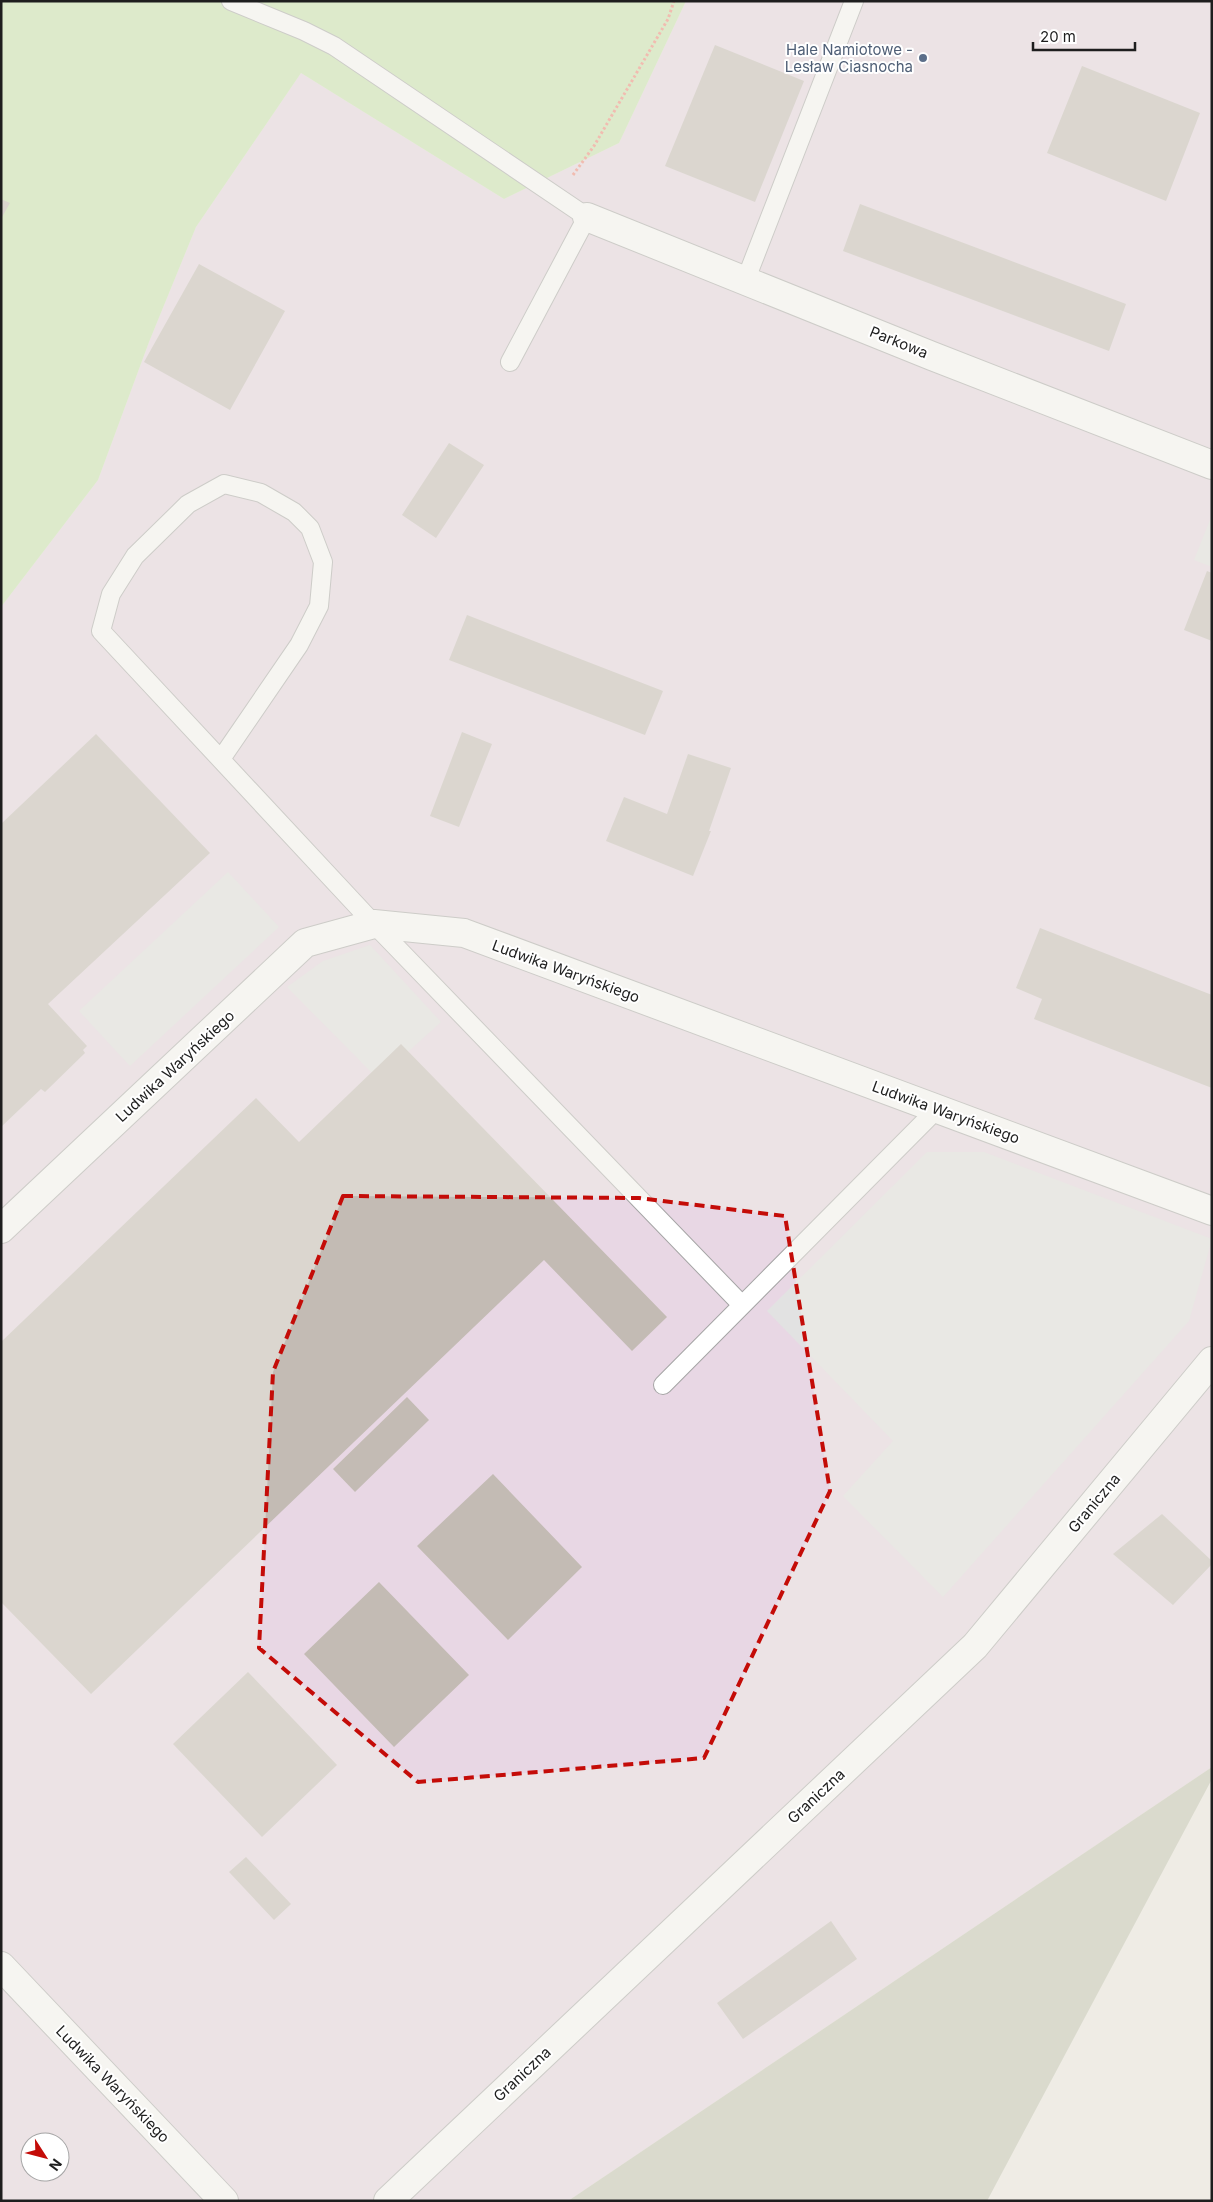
<svg xmlns="http://www.w3.org/2000/svg" width="1213" height="2202" viewBox="0 0 1213 2202" font-family="Inter,sans-serif">
<rect width="100%" height="100%" fill="#efece5"/>
<path fill="#e8d7e4" fill-rule="evenodd" d="M686,1H1212V1767L568,2201H1V607L98,480L149,342L196,227L301,73L504,199L619,143ZM30,2142H60V2172H30Z"/>
<path fill="#c2c3b0" d="M1212,1767V1779L987,2201H568Z"/>
<path fill="#c8e7ac" d="M1,1H686L619,143L504,199L301,73L196,227L149,342L98,480L1,607Z"/>
<path fill="#e2e2e2" d="M1212,515V567L1194,560Z
M228,872L279,927L130,1066L79,1011Z
M370,945L441,1022L378,1079L287,987L323,961Z
M927,1152H984L1212,1239L1189,1321L943,1597L843,1496L893,1441L767,1311Z"/>
<path fill="#c3bbb4" d="M715,45L804,81L755,202L665,166Z
M1082,66L1200,113L1166,201L1047,153Z
M1,199L10,203L1,219Z
M860,204L1126,304L1109,351L843,251Z
M199,264L285,311L230,410L144,362Z
M449,443L484,465L436,538L402,515Z
M1207,571L1212,573V641L1184,630Z
M467,615L663,691L645,735L449,660Z
M462,732L492,744L459,827L430,816Z
M96,734L210,853L48,1004L87,1046L83,1050L85,1053L45,1092L41,1089L1,1127V824Z
M688,754L731,768L709,831H711L693,876L606,841L624,797L667,814Z
M1040,928L1212,995V1088L1034,1019L1042,999L1016,988Z
M401,1044L667,1317L632,1351L544,1260L91,1694L1,1602V1342L256,1098L299,1142Z
M407,1397L429,1420L355,1492L333,1469Z
M493,1474L582,1567L508,1640L417,1546Z
M1162,1514L1212,1561V1564L1173,1605L1113,1554Z
M379,1582L469,1675L394,1747L304,1654Z
M248,1672L337,1765L262,1837L173,1744Z
M246,1857L291,1904L274,1920L229,1872Z
M831,1921L857,1959L743,2039L717,2003Z"/>
<g fill="none" stroke-linecap="round" stroke-linejoin="round">
<defs>
<path id="service" d="M231,1L304,31L334,46L587,217L510,362
M746,279L854,1
M221,759L299,645L319,606L323,562L310,528L294,512L261,493L224,484L188,504L135,556L111,594L101,631L374,924L742,1305
M663,1385L937,1109"/>
<path id="minor" d="M587,217L932,356L1212,465
M1,1229L305,943L374,924L464,933L1212,1211
M1,1966L224,2201
M388,2201L975,1646L1212,1361"/>
</defs>
<use href="#service" stroke="#a5a5a5" stroke-width="20"/>
<use href="#minor" stroke="#a5a5a5" stroke-width="30"/>
<path stroke="#f48170" stroke-width="3" stroke-dasharray="2.5 2.5" stroke-linecap="butt" d="M573,175L594,146L668,19L674,1"/>
<use href="#service" stroke="#fff" stroke-width="18"/>
<use href="#minor" stroke="#fff" stroke-width="28"/>
</g>
<path d="M0 0H1213V2202H0ZM343,1196L639,1198L785,1216L830,1491L704,1758L418,1782L259,1648L273,1372Z" fill="#efece5" fill-opacity=".55" fill-rule="evenodd"/>
<path fill="none" stroke="#c40c08" stroke-width="4" stroke-dasharray="10 6" stroke-linejoin="round" d="M343,1196L639,1198L785,1216L830,1491L704,1758L418,1782L259,1648L273,1372Z"/>
<circle fill="#5c6f8a" stroke="#fff" stroke-width="2" cx="923" cy="58" r="5"/>
<g text-anchor="middle" dominant-baseline="central" stroke-width="4" stroke-linejoin="round" paint-order="stroke">
<g font-size="15" fill="#4e5e75" stroke="#fff" text-anchor="end">
<text x="913" y="49">Hale Namiotowe -<tspan x="913" dy="17">Lesław Ciasnocha</tspan></text>
</g>
<g font-size="15" fill="#1e1e1e" stroke="#fff">
<text transform="translate(899 342) rotate(22)">Parkowa</text>
<text transform="translate(566 971) rotate(20)">Ludwika Waryńskiego</text>
<text transform="translate(175 1066) rotate(-43)">Ludwika Waryńskiego</text>
<text transform="translate(946 1112) rotate(20)">Ludwika Waryńskiego</text>
<text transform="translate(1094 1503) rotate(-50)">Graniczna</text>
<text transform="translate(816 1796) rotate(-43)">Graniczna</text>
<text transform="translate(522 2074) rotate(-43)">Graniczna</text>
<text transform="translate(113 2084) rotate(46)">Ludwika Waryńskiego</text>
</g>
</g>
<rect width="1213" height="2202" fill="none" stroke="#1e1e1e" stroke-width="5"/>
<g transform="translate(45 2157) rotate(126)"><circle r="24" fill="#ffffff" stroke="#a5a5a5"/>
<path d="M0-4L9 19L0 12L-9 19Z" fill="#c40c08"/>
<text y="-8" font-size="14" font-weight="bold" text-anchor="middle" fill="#1e1e1e">N</text>
</g>
<path d="M1033 42v8h102v-8" fill="none" stroke="#1e1e1e" stroke-width="2.5"/>
<text x="1040" y="42" font-size="15" fill="#1e1e1e" stroke="#ffffff" stroke-width="4" paint-order="stroke">20 m</text>
</svg>
